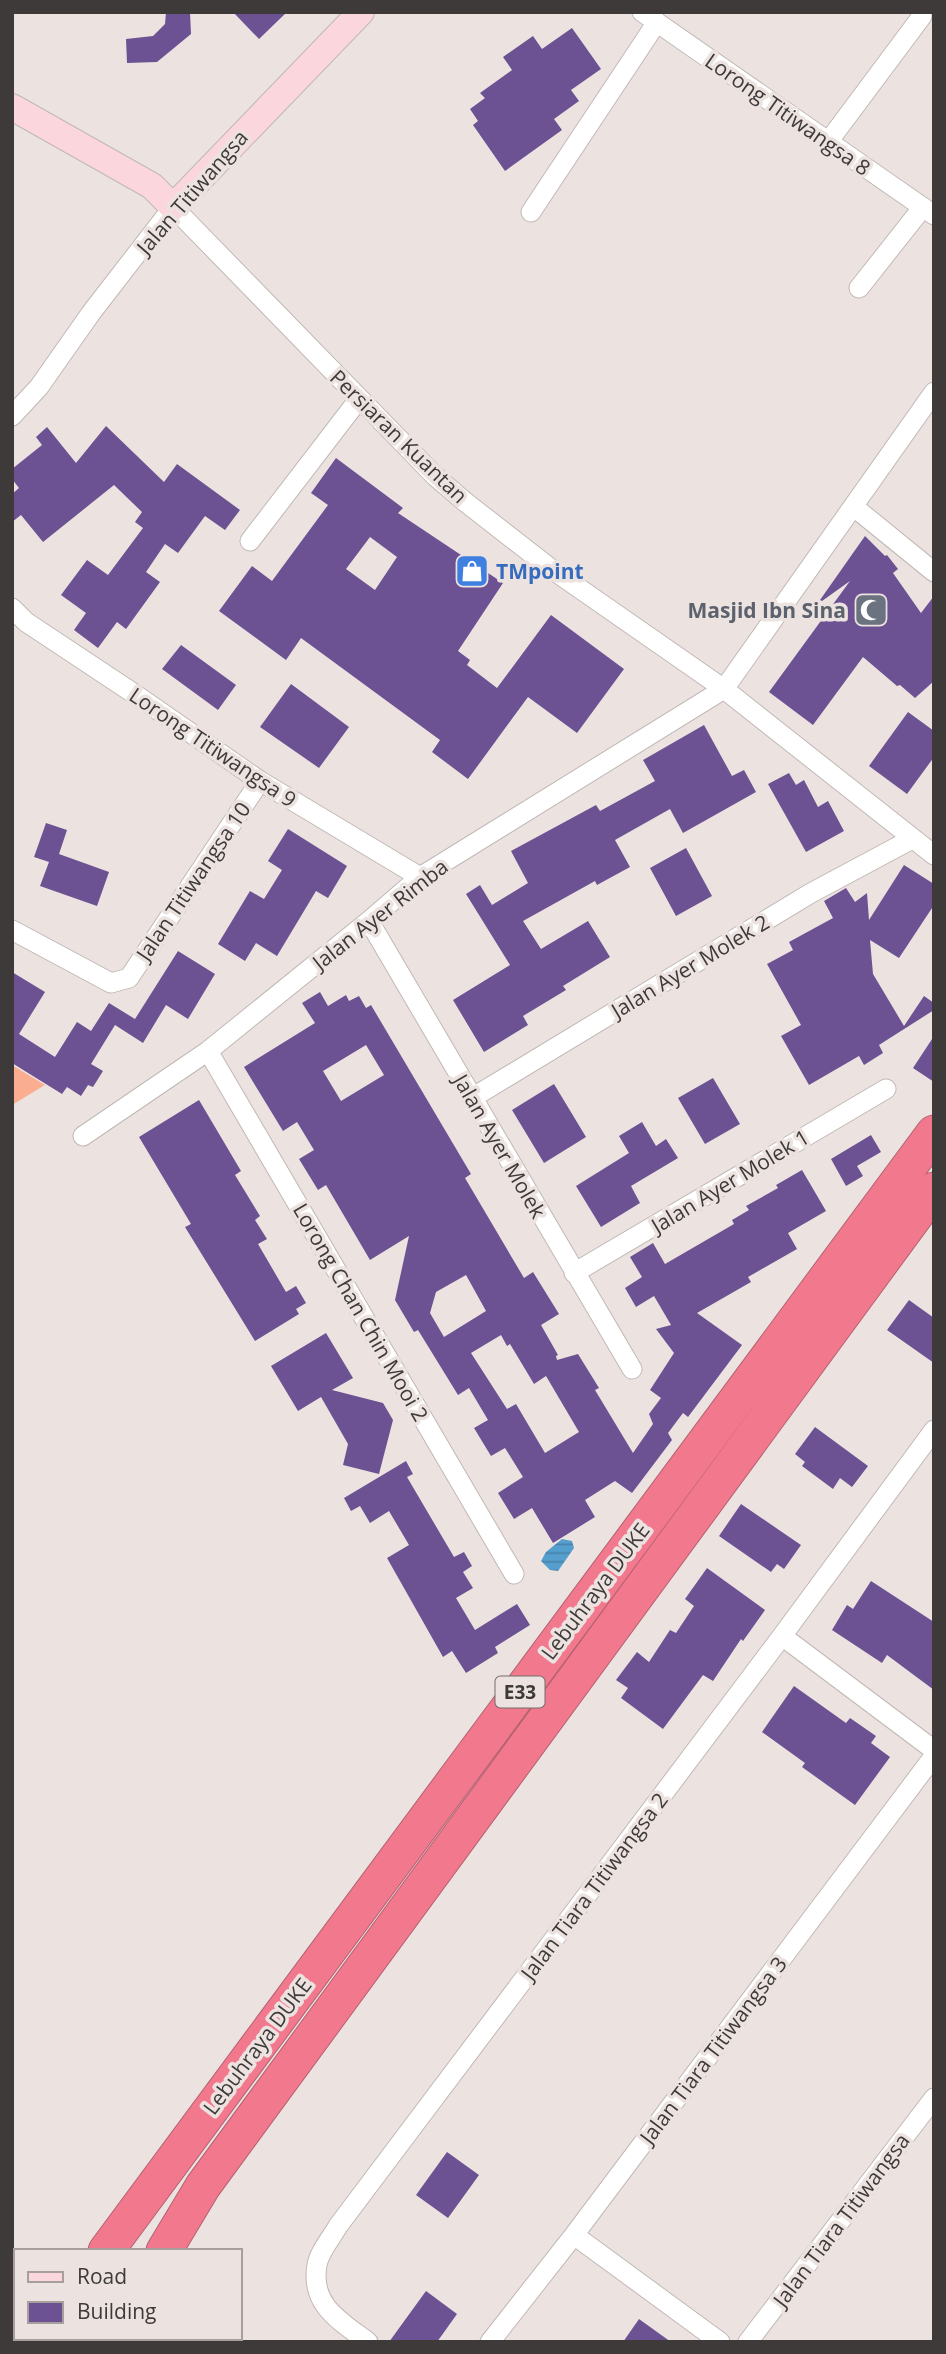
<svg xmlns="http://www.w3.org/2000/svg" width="946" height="2354" viewBox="0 0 946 2354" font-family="'Open Sans',sans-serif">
<defs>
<pattern id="water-rules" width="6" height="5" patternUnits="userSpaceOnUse" patternTransform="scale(1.75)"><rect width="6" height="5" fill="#559fcf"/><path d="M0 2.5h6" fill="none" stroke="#4883a9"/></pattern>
</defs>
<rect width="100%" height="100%" fill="#ece3e0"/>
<path fill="#faad91" d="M12,1065L45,1085L12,1105Z"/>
<path fill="url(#water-rules)" d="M562,1539L572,1541L574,1548L558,1571L550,1570L541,1561L546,1552Z"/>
<path fill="#6c5292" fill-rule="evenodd" d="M166,12H190L191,34L157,62L127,63L126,39L153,36L165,24Z
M233,12H287L259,39Z
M572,28L601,69L571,90L579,101L554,119L562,130L505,171L473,125L478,121L470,109L485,98L480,93L512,70L503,57L533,36L542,49Z
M106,426L164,482L177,464L240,510L225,530L205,516L178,553L165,544L146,572L160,582L126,629L117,622L98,648L74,630L86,613L61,595L87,560L108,575L143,528L135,522L142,512L114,485L43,542L21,515L12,522V494L19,488L12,479V469L42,445L36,437L47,427L76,463Z
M336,458L403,508L398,513L503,583L458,651L470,660L467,665L497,688L551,615L624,669L577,733L528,697L468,779L432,752L440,740L301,638L286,660L219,611L252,566L272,581L328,505L311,493ZM370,537L397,557L375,590L346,569Z
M865,536L885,556L887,555L898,569L893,573L921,613L934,596V681L915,698L900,685L897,686L863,657L813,725L769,692L850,581L822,601L820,600Z
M181,645L236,685L218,710L162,669Z
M291,684L349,727L319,768L260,727Z
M908,712L934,731V757L907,794L869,766Z
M704,725L732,776L744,770L756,792L683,833L670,809L615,840L630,867L597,885L595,881L523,921L541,949L588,921L610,957L563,986L566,990L523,1016L528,1025L484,1052L453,1000L510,965L466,894L480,885L492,905L528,883L511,851L596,805L600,811L655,781L643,760Z
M789,773L796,785L804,780L818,807L828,801L844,831L806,852L768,784Z
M46,823L67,830L59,854L109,872L97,906L40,886L49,862L34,857Z
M288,829L347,866L328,898L316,891L277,956L256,943L245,961L218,944L250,891L264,899L282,870L268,861Z
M686,848L712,896L676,916L650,868Z
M904,865L934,884V905L899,958L870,940L873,974L904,1026L924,996L934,1003V1010L879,1045L883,1053L864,1065L859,1056L809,1085L781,1036L801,1025L767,964L793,950L789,942L833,918L824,901L846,888L855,902L867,893L869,920Z
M178,951L215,974L188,1019L166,1005L143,1043L115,1025L91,1064L103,1071L93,1087L88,1085L81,1096L67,1087L62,1094L12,1063V972L45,992L19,1034L55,1057L77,1022L91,1031L109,1003L135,1019Z
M320,992L328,1006L346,995L349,1001L359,996L366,1008L371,1005L471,1174L465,1178L524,1278L533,1272L559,1314L541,1325L558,1355L556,1356L557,1360L578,1354L599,1388L595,1390L633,1453L653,1424L649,1414L661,1398L650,1390L674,1353L656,1329L671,1325L654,1296L636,1307L625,1288L642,1277L630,1257L653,1243L665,1264L734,1224L732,1220L749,1210L746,1206L778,1188L776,1185L802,1170L826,1211L788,1233L797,1249L748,1277L751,1282L697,1313L742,1345L688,1417L683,1413L668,1433L672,1440L632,1493L615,1481L585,1500L595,1517L553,1543L532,1508L514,1519L498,1493L523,1477L505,1448L491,1456L474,1428L488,1420L469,1388L458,1395L418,1330L414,1332L395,1300L409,1236L370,1260L326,1185L318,1190L299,1159L314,1150L297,1122L283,1131L244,1067L315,1023L302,1003ZM366,1045L384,1075L341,1101L323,1071ZM466,1275L486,1311L444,1337L430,1313L436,1292ZM501,1335L507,1346L510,1344L534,1384L546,1376L579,1432L545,1453L516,1404L507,1409L471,1353Z
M934,1036V1082L913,1068Z
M713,1078L740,1124L705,1144L678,1098Z
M554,1084L586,1137L544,1163L512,1110Z
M199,1100L241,1171L235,1175L260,1216L255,1220L267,1239L258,1244L286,1292L296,1286L306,1303L296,1309L299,1314L255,1341L185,1227L191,1224L139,1137Z
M642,1122L656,1146L666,1139L678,1158L631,1186L640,1203L601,1227L576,1186L629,1153L619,1136Z
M871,1135L881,1152L857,1166L863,1176L846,1186L831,1159Z
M909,1300L934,1318V1363L887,1330Z
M326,1333L353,1378L332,1390L383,1403L393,1420L379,1474L343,1465L348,1444L321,1397L298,1411L271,1366Z
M815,1427L868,1466L852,1487L840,1478L833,1489L802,1466L805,1462L795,1454Z
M406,1461L413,1474L407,1477L454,1557L464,1552L472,1566L463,1572L473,1588L456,1598L475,1630L517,1604L530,1625L495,1647L498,1653L466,1673L452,1651L443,1657L387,1558L409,1545L389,1511L370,1523L360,1506L351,1511L344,1498Z
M741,1504L801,1545L784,1569L777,1564L771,1572L719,1536Z
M707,1568L765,1610L743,1641L741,1639L713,1681L703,1675L663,1729L621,1698L628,1688L616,1680L637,1652L649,1662L670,1630L676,1633L694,1606L685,1599Z
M871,1581L934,1622V1690L887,1655L882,1663L832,1630L847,1605L853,1609Z
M794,1686L846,1723L850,1718L876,1736L871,1743L890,1757L855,1805L802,1767L805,1763L762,1732Z
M447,2152L479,2175L448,2218L416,2195Z
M426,2291L457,2314L437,2342H389Z
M639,2319L671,2342H623Z"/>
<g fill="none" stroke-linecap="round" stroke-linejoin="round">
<defs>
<path id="street" d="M642,12L934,215
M828,142L922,16
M531,212L657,22
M859,288L923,207
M12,416L39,387L91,313L173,207L435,476L464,501L550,568L724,689L934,855
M854,507L934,572
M250,541L359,399
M12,608L26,622L136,695L260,781L420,877
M369,921L632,1369
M12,930L111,983L129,978L260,781
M208,1051L514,1574
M472,1098L811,893L912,839
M83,1136L208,1051L369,921L420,877L724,689L934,392
M574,1273L886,1089
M782,1636L934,1750
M574,2235L720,2342
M368,2342C340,2321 310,2305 317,2265C319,2252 332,2237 338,2226L782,1636L934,1430
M490,2342L574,2235L934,1756
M748,2342L934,2098"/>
<path id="secondary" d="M12,107L152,186L173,207L361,12"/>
<path id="highway" d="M106,2251L934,1133
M164,2251L203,2186L934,1190
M38,2342L41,2338
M108,2342L110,2338"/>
</defs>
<use href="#street" stroke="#c0b8b5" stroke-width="21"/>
<use href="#secondary" stroke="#c0b8b5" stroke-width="28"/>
<use href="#highway" stroke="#b36270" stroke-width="37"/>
<use href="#street" stroke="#fff" stroke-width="19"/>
<use href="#secondary" stroke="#fbd6dd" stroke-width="26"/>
<use href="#highway" stroke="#f2788e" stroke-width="35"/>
</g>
<defs>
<symbol id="shop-square" viewBox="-11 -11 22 22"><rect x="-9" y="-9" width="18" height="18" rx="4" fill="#3f7fe0" stroke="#ece3e0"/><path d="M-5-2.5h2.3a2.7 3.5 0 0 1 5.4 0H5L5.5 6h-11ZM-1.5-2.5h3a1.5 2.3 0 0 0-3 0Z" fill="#fff"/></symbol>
<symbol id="mosque-square" viewBox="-11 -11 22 22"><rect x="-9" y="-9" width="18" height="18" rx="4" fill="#6b7280" stroke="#ece3e0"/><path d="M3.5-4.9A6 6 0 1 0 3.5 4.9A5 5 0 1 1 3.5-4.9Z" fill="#fff"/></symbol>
</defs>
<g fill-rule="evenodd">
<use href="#shop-square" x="453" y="552" width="38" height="38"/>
<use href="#mosque-square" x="852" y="591" width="38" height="38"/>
</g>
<g text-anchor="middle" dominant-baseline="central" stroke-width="7" stroke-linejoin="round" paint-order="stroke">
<rect fill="#ece3e0" stroke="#726d6b" stroke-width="2" x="495.5" y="1676.5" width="49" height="31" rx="5"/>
<g font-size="19" font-weight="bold" fill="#3d3a39">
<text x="520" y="1692">E33</text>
</g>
<g font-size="21" fill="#3d3a39" stroke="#ece3e0">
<text transform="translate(788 114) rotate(35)">Lorong Titiwangsa 8</text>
<text transform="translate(192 192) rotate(-49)">Jalan Titiwangsa</text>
<text transform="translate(399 436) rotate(44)">Persiaran Kuantan</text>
<text transform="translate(213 747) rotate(34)">Lorong Titiwangsa 9</text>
<text transform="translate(193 881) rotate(-56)">Jalan Titiwangsa 10</text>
<text transform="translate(380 914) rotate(-38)">Jalan Ayer Rimba</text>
<text transform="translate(690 966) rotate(-31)">Jalan Ayer Molek 2</text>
<text transform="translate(500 1146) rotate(60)">Jalan Ayer Molek</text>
<text transform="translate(730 1181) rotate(-31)">Jalan Ayer Molek 1</text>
<text transform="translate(361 1312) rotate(60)">Lorong Chan Chin Mooi 2</text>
<text transform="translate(595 1591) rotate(-53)">Lebuhraya DUKE</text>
<text transform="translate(594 1886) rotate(-53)">Jalan Tiara Titiwangsa 2</text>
<text transform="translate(257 2046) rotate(-53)">Lebuhraya DUKE</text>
<text transform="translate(713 2050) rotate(-53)">Jalan Tiara Titiwangsa 3</text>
<text transform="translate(841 2220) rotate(-53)">Jalan Tiara Titiwangsa</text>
</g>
<g font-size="21" font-weight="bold" fill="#366cbe" stroke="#ece3e0" text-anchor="start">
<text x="496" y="571">TMpoint</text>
</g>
<g font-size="21" font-weight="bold" fill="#5b616d" stroke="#ece3e0" text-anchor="end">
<text x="846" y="610">Masjid Ibn Sina</text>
</g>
</g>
<rect width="946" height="2354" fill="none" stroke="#3d3a39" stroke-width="28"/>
<rect x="14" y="2249" width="228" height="91" fill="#ece3e0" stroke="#a69f9d" stroke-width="2"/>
<rect x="28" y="2272" width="35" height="10" fill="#fbd6dd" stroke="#a69f9d" stroke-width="2"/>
<text x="77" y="2284" font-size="21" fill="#3d3a39">Road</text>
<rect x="28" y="2302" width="35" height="21" fill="#6c5292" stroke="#a69f9d" stroke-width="2"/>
<text x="77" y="2319" font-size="21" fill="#3d3a39">Building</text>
</svg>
